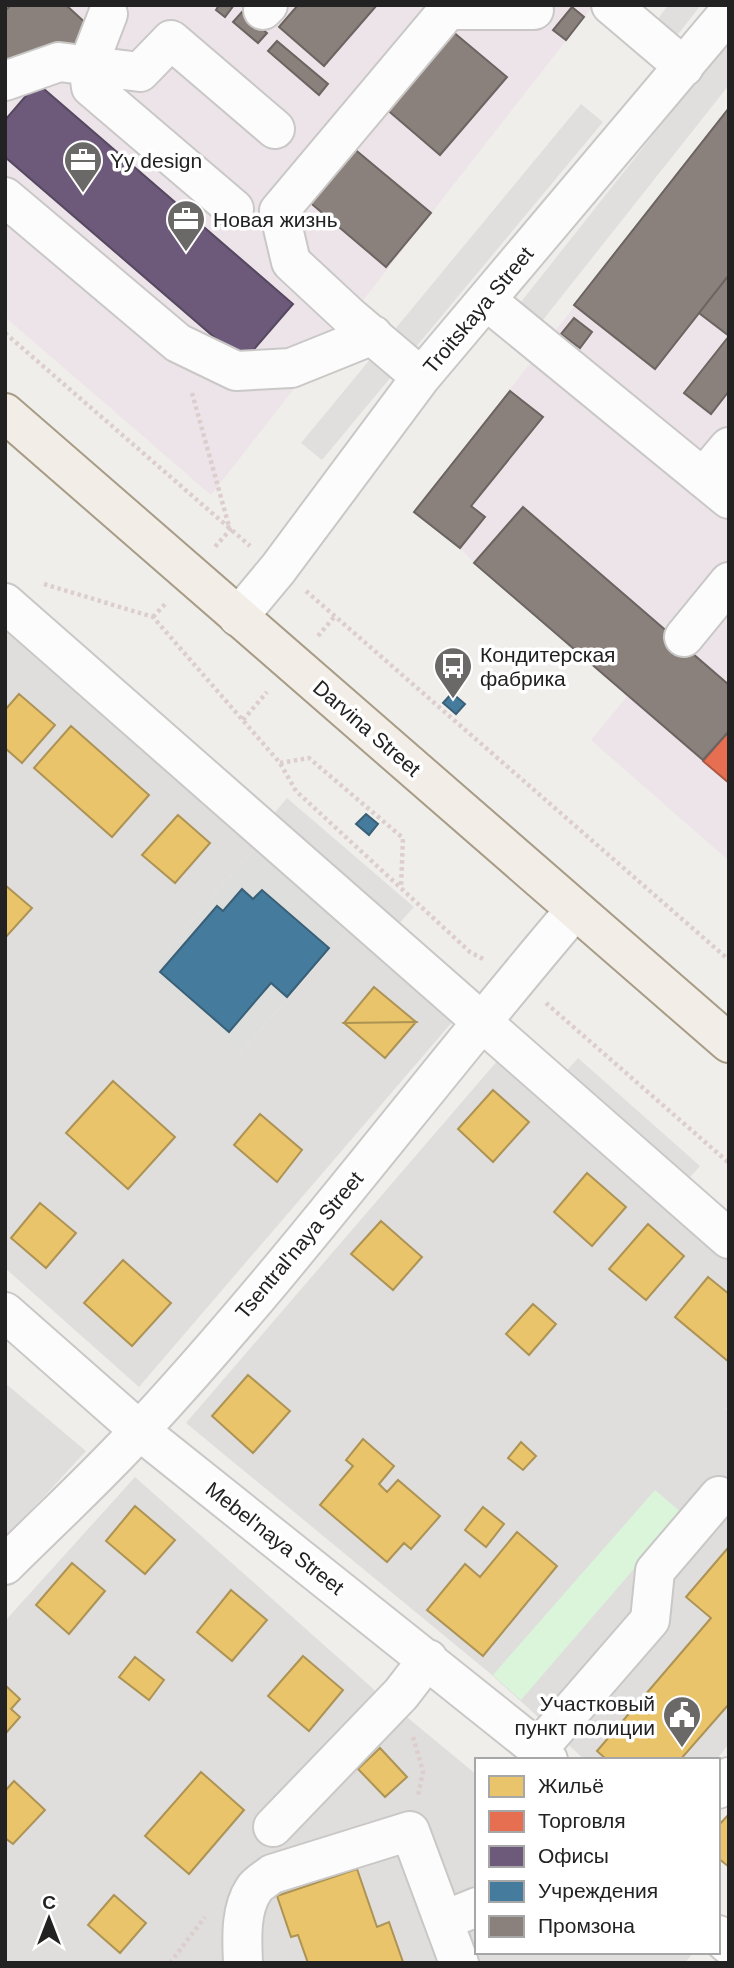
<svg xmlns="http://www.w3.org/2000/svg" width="734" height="1968" viewBox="0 0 734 1968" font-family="Helvetica,sans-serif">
<rect width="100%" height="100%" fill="#f0eeeb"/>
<path fill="#dfdedc" d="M5,624L259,844L147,971L241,1052L348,930L453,1021L139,1387L5,1268Z
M498,1060L729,1260V1405L726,1409L729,1412V1744L716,1760H585L492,1675L186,1423Z
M5,1383L86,1451L5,1539Z
M135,1477L379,1694L477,1775V1952H689L692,1954L685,1963H5V1621Z"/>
<path fill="#ede4e9" d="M5,5H594L211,495L5,317Z
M729,108V861L591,740L628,695L474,563L460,548L414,512Z"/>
<path fill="#dededc" d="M259,844L348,930L241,1052L146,972Z"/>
<path fill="#daf5da" d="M655,1490L682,1513L521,1700L493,1675Z"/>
<path fill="#e0dfde" d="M668,5H701L675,38L655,23Z
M729,39V85L539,325L517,307Z
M581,104L603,122L322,460L301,443Z
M287,798L414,907L394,929L268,821Z
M578,1058L700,1166L683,1185L562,1076Z"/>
<path fill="#e9c46a" stroke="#ad9354" stroke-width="2" d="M19,694L55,725L22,763L5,748V710Z
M71,726L149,795L112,837L34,768Z
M178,815L210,843L175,883L142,855Z
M5,885L32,908L5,938Z
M374,987L416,1022L344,1023Z
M416,1022L385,1058L344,1023Z
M113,1081L175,1137L128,1189L66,1133Z
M493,1090L529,1122L493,1162L458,1129Z
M260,1114L302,1150L277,1182L234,1145Z
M587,1173L626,1207L592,1246L554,1212Z
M40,1203L76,1233L46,1268L11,1238Z
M381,1221L422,1257L393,1290L351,1254Z
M648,1224L684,1256L646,1300L609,1269Z
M123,1260L171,1303L132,1346L84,1303Z
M708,1277L729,1294V1362L675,1317Z
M533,1304L556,1324L529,1355L506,1334Z
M248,1375L290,1411L253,1453L212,1416Z
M363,1439L394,1466L379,1484L387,1492L398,1480L440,1516L411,1549L404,1543L387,1562L320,1505L353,1466L346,1460Z
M521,1442L536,1456L523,1470L508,1458Z
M135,1506L175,1540L145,1574L106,1541Z
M483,1507L504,1524L486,1547L465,1530Z
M517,1532L557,1566L483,1656L427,1610L465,1564L480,1577Z
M727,1549L729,1551V1704L680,1760H607L597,1751L711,1618L686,1597Z
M72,1563L105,1591L69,1634L36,1605Z
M231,1590L267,1620L232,1661L197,1632Z
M303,1656L343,1690L309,1731L268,1696Z
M135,1657L164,1680L149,1700L119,1677Z
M5,1685L20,1699L11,1709L20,1717L5,1734Z
M380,1748L407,1777L385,1797L358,1769Z
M201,1772L244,1810L189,1874L145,1836Z
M14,1781L45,1810L13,1844L5,1838V1791Z
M729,1814V1867L718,1858V1826Z
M357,1869L377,1927L389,1922L403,1962L308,1963L298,1935L291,1937L277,1896Z
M114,1895L146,1923L120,1953L88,1925Z"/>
<path fill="#e76f51" stroke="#ac5843" stroke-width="2" d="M729,731V783L703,761Z"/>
<path fill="#6d597a" stroke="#564860" stroke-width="2" d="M37,83L293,304L243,362L5,157V120Z"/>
<path fill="#457b9d" stroke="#3a6078" stroke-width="2" d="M452,693L465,704L456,714L443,703Z
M366,814L378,824L369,835L356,824Z
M242,889L253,899L262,890L329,948L287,997L271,983L229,1032L160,972L217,906L223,911Z"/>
<path fill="#8a817c" stroke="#6b6461" stroke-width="2" d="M11,5H66L90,27L72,46L12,67L5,60V11Z
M219,5H234L225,17L216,10Z
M298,5H377L324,66L279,27Z
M572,7L584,17L566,40L553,30Z
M242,12L267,33L258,43L233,22Z
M452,31L507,77L440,155L385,108Z
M277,41L328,84L319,95L268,51Z
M729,108V275L655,369L574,305Z
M352,147L431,213L386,267L307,200Z
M729,275V391L711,414L684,393L729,336L699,313Z
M574,318L592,332L580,348L561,334Z
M510,391L543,417L471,506L485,517L460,548L414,512Z
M523,507L729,685V731L703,760L474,563Z"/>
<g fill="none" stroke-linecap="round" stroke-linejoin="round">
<defs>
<path id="minor" d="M611,5L684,67
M263,10L268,5
M108,14L88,66L91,87L234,209
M5,81L59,62L140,72L171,40L275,129
M5,197L178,343L236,371L291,368L373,335
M486,300L729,499
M421,377L349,316L291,262L279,211L448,10H534
M703,478L729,447
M5,603L729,1239
M238,617L278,569L421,377L729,12
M684,637L729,582
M5,1312L140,1431L538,1749L548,1760
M5,1565C50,1520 97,1477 140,1430C294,1264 428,1082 575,910
M538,1749L650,1620L655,1571L719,1496
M718,1789L729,1777
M273,1827L401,1694L428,1659
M445,1920L477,1907
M718,1935L729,1945
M243,1963C242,1939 240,1910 254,1889C258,1883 266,1879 272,1874L410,1831L459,1963"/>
<path id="major" d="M5,413L729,1043"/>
</defs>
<use href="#minor" stroke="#c9c8c7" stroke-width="42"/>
<use href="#major" stroke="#a79c86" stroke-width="42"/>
<path stroke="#dccecd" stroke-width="4.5" stroke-dasharray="3.5 3.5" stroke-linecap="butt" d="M5,333L250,546
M192,393L230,530L214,548
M44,584L153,617L280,763L296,791L470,952L485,960
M306,591L729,960
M153,617L167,602
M318,636L335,616
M243,720L267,692
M280,763L309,758L403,838L401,887
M546,1003L729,1163
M413,1737L423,1771L418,1796
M170,1963L205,1917"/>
<use href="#minor" stroke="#fdfcfc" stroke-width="38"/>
<use href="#major" stroke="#f3ede7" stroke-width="38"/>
</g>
<defs>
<symbol id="office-pin" viewBox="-11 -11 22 30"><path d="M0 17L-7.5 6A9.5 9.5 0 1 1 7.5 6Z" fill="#6a6968" stroke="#fff"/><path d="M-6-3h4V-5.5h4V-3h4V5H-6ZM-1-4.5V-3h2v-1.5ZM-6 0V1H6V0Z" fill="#fff"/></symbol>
<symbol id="bus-pin" viewBox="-11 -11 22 30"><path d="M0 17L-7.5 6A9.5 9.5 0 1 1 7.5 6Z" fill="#6a6968" stroke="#fff"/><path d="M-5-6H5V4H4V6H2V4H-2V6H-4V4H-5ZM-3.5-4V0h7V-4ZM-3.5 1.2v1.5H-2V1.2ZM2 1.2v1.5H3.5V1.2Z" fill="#fff"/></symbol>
<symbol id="civic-pin" viewBox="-11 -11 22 30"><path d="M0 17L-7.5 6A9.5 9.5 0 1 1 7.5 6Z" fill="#6a6968" stroke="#fff"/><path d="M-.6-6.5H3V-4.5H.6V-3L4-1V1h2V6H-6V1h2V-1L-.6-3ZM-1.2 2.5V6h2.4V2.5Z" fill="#fff"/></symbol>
</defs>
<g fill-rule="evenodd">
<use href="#office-pin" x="61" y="138" width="44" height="60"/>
<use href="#office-pin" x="164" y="197" width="44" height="60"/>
<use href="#bus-pin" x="431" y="644" width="44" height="60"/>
<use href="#civic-pin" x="660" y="1693" width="44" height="60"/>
</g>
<g text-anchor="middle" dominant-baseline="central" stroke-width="7" stroke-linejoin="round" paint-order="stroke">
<g font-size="21" fill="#222" stroke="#fff" text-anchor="start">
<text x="110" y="160">Yy design</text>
<text x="213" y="219">Новая жизнь</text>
<text x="480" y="654">Кондитерская<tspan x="480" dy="24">фабрика</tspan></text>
<text x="655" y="1703" text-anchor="end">Участковый<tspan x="655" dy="24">пункт полиции</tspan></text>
</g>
<g font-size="21" fill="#222" stroke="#fff">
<text transform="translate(478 310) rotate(-50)">Troitskaya Street</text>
<text transform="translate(367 728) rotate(41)">Darvina Street</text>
<text transform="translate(299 1245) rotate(-50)">Tsentral'naya Street</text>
<text transform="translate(275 1538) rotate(38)">Mebel'naya Street</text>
</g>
</g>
<rect width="734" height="1968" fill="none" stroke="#222222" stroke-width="14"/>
<rect x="475" y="1758" width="245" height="196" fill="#ffffff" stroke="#a7a7a7" stroke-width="2"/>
<rect x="489" y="1776" width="35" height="21" fill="#e9c46a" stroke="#a7a7a7" stroke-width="2"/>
<text x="538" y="1793" font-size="21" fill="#222222">Жильё</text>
<rect x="489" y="1811" width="35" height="21" fill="#e76f51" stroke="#a7a7a7" stroke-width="2"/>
<text x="538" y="1828" font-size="21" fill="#222222">Торговля</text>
<rect x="489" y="1846" width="35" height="21" fill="#6d597a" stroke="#a7a7a7" stroke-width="2"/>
<text x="538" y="1863" font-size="21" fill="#222222">Офисы</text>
<rect x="489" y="1881" width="35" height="21" fill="#457b9d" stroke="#a7a7a7" stroke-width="2"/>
<text x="538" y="1898" font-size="21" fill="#222222">Учреждения</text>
<rect x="489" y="1916" width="35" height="21" fill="#8a817c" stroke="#a7a7a7" stroke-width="2"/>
<text x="538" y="1933" font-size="21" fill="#222222">Промзона</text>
<g transform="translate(49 1919)" stroke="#ffffff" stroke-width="5" paint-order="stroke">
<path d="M0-5L12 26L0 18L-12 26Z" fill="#222222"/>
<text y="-10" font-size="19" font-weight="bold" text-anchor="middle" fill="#222222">С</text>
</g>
</svg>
